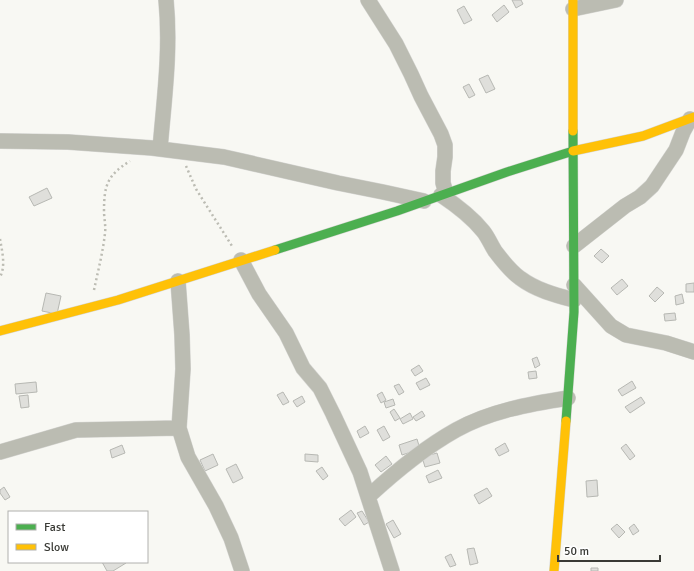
<svg xmlns="http://www.w3.org/2000/svg" width="694" height="571" viewBox="0 0 694 571" font-family="Signika,sans-serif">
<rect width="100%" height="100%" fill="#f8f8f3"/>
<path fill="#dfdfdb" stroke="#b7b8b3" d="M512,0H521L523,4L516,8Z
M504,5L509,12L497,22L492,15Z
M464,6L472,20L464,24L457,10Z
M488,75L495,89L486,93L479,79Z
M469,84L475,95L469,98L463,87Z
M47,188L52,198L34,206L29,197Z
M601,249L609,256L602,263L594,256Z
M622,279L628,286L617,295L611,288Z
M694,283V292H686V284Z
M657,287L664,293L655,302L649,296Z
M46,293L61,296L57,314L42,311Z
M682,294L684,303L676,305L675,296Z
M675,313L676,320L665,321L664,314Z
M537,357L540,365L535,368L532,359Z
M419,365L423,371L415,376L411,370Z
M536,371L537,378L529,379L528,372Z
M426,378L430,385L420,390L416,383Z
M632,381L636,388L622,396L618,390Z
M36,382L37,392L16,394L15,384Z
M399,384L404,392L399,395L394,386Z
M283,392L289,402L283,405L277,395Z
M382,392L386,400L381,403L377,395Z
M28,395L29,407L21,408L19,396Z
M302,396L305,402L297,407L293,401Z
M641,397L645,403L630,413L625,407Z
M393,399L395,405L386,408L384,402Z
M394,409L400,418L395,421L390,412Z
M422,411L425,416L416,421L413,417Z
M410,413L413,419L403,424L400,419Z
M365,426L369,433L360,438L357,431Z
M384,426L390,437L383,441L377,430Z
M417,439L420,449L402,455L399,445Z
M505,443L509,451L499,456L495,449Z
M626,444L635,456L630,460L621,448Z
M122,445L125,453L112,458L110,450Z
M437,453L440,463L425,467L422,457Z
M213,454L218,465L205,471L200,460Z
M305,454L318,455V462L305,461Z
M386,456L392,464L381,472L375,465Z
M236,464L243,478L233,483L226,469Z
M322,467L328,476L323,480L316,471Z
M438,470L442,478L429,483L426,476Z
M597,480L598,496L587,497L586,481Z
M4,487L10,497L5,500L0,493V490Z
M487,488L492,496L479,504L474,495Z
M351,510L356,517L345,526L339,519Z
M362,511L369,522L364,525L357,513Z
M393,520L401,534L394,538L386,524Z
M617,524L625,532L619,538L611,529Z
M634,524L639,531L633,535L629,528Z
M474,548L478,563L470,565L467,549Z
M451,554L456,565L450,567L445,557Z
M102,562H126V563L113,571H107Z
M591,568H598V571H591Z"/>
<g fill="none" stroke-linecap="round" stroke-linejoin="round">
<defs>
<path id="street" d="M368,0L396,44L411,74L421,96L441,134L445,145V157L443,171V183L446,193
M573,9L616,0
M0,141L68,142L152,148L224,157L338,183L383,192L424,201
M160,149C164,100 171,50 166,0
M441,195C456,205 471,216 483,231C488,237 491,245 495,251C501,259 513,273 520,278C536,290 555,295 574,300
M574,246L625,206L640,197L652,186L676,150L683,132L690,119
M241,260L259,294L286,333L303,368L320,388L333,414L360,472L392,571
M178,281L182,335L183,369L179,428L188,457L216,506L231,538L242,571
M574,285L611,326L626,335L666,343L694,352
M0,452L76,430L179,428
M369,496C396,471 424,448 456,430C490,411 530,404 568,398"/>
<path id="fast" d="M275,250L397,211L507,172L573,151
M566,421L574,312L573,131"/>
<path id="slow" d="M573,0V131
M573,151L643,136L694,117
M0,331L118,300L275,250
M554,571L566,421"/>
</defs>
<use href="#street" stroke="#d5d5d2" stroke-width="16"/>
<use href="#fast" stroke="#d5d5d2" stroke-width="10"/>
<use href="#slow" stroke="#d5d5d2" stroke-width="10"/>
<path stroke="#bcbcb3" stroke-width="2.5" stroke-dasharray="2 3" stroke-linecap="butt" d="M186,166L196,189L232,246
M0,239C2,251 6,266 0,277
M94,290C98,271 103,252 105,233C106,226 104,218 104,211C104,184 108,175 130,161"/>
<use href="#street" stroke="#bbbcb2" stroke-width="15"/>
<use href="#fast" stroke="#4caf50" stroke-width="9"/>
<use href="#slow" stroke="#ffc107" stroke-width="9"/>
</g>
<rect x="8" y="511" width="140" height="52" fill="#ffffff" stroke="#b0b0ae"/>
<rect x="16" y="524" width="20" height="6" fill="#4caf50" stroke="#b0b0ae"/>
<text x="44" y="531" font-size="12" fill="#393a35">Fast</text>
<rect x="16" y="544" width="20" height="6" fill="#ffc107" stroke="#b0b0ae"/>
<text x="44" y="551" font-size="12" fill="#393a35">Slow</text>
<path d="M558 555v6h102v-6" fill="none" stroke="#393a35" stroke-width="2"/>
<text x="564" y="555" font-size="12" fill="#393a35" stroke="#ffffff" stroke-width="3" paint-order="stroke">50 m</text>
</svg>
